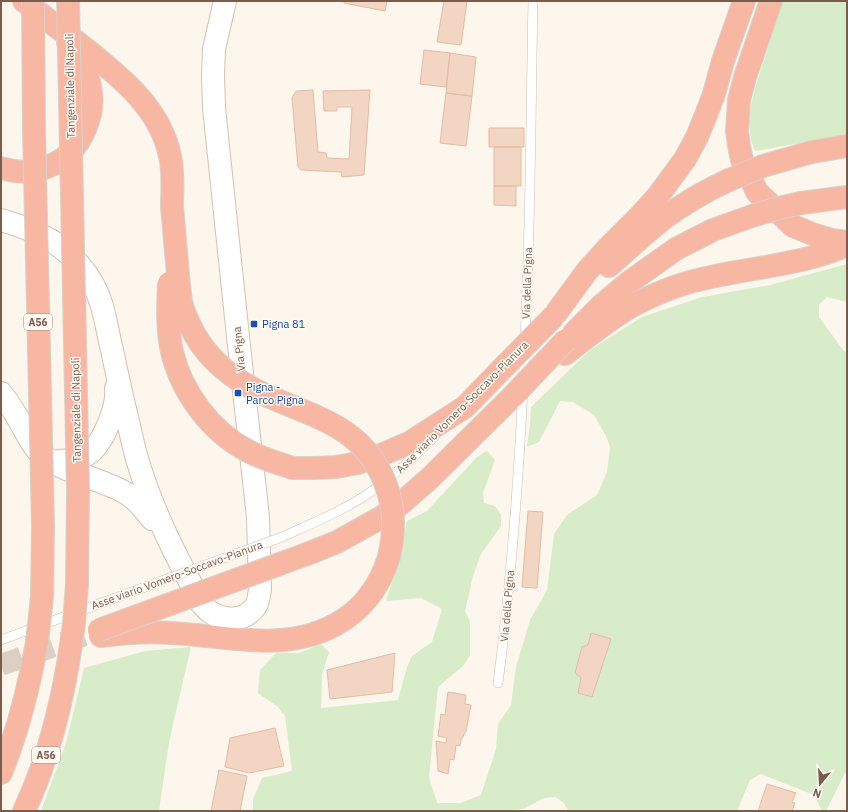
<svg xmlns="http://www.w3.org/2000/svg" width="848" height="812" viewBox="0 0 848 812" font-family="'IBM Plex Sans',sans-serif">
<rect width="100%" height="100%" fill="#fdf6ec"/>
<path fill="#d8ecc9" d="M783,1H847V135L755,151L751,140L748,118L755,88Z
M847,264V302L827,297L819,305V317L843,350L847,353V772L845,773L826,811H822L814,795L761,774L750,780L737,811H568L564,803L555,797L544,798L523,809L497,811H253V799L262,778L292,771L285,716L278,707L258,693L260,670L276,653H299L321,644L329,652L322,675L321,708L398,700L407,667L412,656L432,642L442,609L421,598L386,601L399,560L407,521L427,511L477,457L487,451L495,460L483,493L484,503L495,506L501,515V526L481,554L473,576L465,611L470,621V655L464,665L438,687L429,777L437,803H461L481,795L496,749L498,724L511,705L516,667L530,620L547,590L554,534L567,515L597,495L607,472L610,447L606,436L594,415L573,402L560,401L539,442L527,447L530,424L531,407L590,350L642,317L702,297L770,285Z
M191,647L169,742L159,811H41L66,743L84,668L145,651Z"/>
<path fill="#f3d5c3" stroke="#e6bba3" d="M344,1H387L385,11L344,3Z
M444,1H467L461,45L437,42Z
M424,50L450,53L446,87L420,84Z
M450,53L476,57L472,96L446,93Z
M313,90L318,152L326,153L327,158L349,159L352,107H337V111H324L323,91L370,90L364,175L342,177L341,172L301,170L298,167L292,98L296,91Z
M446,93L472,96L466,146L440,143Z
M489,128H524V147H489Z
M494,147H521V186H494Z
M494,186H516V206L494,205Z
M528,511L543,512L537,588L522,587Z
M591,633L611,639L592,697L578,693L581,678L575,673L582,647L588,645Z
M395,653L392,692L330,699L327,670Z
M448,692L466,695L465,704L471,705L466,731L461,740L460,746L456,745L454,760L450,759L448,774L438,771L436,741L446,743L447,738L438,736L441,714L445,715Z
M275,728L284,766L249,773L225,767L230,738Z
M219,770L247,776L240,811H211Z
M767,784L796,793L792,802L795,803L792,811H758Z"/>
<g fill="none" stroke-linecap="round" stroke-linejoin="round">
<path stroke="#dcd0c4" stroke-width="22" stroke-dasharray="22 11" stroke-linecap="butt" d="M1,665L99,630"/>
<defs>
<path id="lane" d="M282,537C315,522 350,508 379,486C399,472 416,454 434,437
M1,640L156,583
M498,683C515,551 523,419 527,286C531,191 531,96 533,1"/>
<path id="secondary" d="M1,220C15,224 30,229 43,236C69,249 93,276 101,303C106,318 108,335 112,350C117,374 122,398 128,421C131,435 134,449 138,462C153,512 177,558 201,603C204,606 207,610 210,612C224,621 244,622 255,607C259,602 259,595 260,589L258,517L239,346L214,108L213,75L214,49L225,1
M1,393C10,404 17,416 24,429C28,436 32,445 39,452C64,475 101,477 129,495C138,501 145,511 152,519
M59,461C70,461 83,458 92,451C105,438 118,406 116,388"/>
<path id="highway" d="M24,1C43,16 62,31 82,46C119,76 160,107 170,156C174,172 172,191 172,207
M771,1L745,77L739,100L737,131L739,146L742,160L757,192L793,226L815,235L832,240L847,242
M763,166L812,152L847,146
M1,168C12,171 23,173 35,171C46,168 59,163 68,155C83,139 94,115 91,93C89,74 80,57 68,43
M801,203L847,197
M609,266C626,251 644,234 663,219C683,204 705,191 729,180
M557,312L587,271L607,249L639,217L658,196L685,159L697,137L706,115L714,94L723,61L744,1
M574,333L601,306L628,283L676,249L713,230L755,215
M565,354C587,337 608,320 632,306C656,293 684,282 711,277C755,267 806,264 847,245
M293,468H315L336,467L358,463L383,454L409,443L465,407L498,373
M307,554L337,542L382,517L398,506L429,479L512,397
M101,636C124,633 148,631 171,633C198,634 224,639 250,640C314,645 369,621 389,557
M1,773C18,731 29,687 37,642
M24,811C52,752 66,687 74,623"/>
</defs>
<use href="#lane" stroke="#d1beb0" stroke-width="10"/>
<use href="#secondary" stroke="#d6c0b0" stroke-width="24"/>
<use href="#highway" stroke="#dad1cd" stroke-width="24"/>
<use href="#lane" stroke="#fff" stroke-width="9"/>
<use href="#secondary" stroke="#fff" stroke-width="22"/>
<use href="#highway" stroke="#f7b7a3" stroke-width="22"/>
<defs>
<path id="lane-bridge" d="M156,583L282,537"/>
<path id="highway-bridge" d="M33,1L34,130L43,526L42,597L37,642
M68,1L78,491L77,584L74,623
M729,180L763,166
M172,207C174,226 175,244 177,262C178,275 179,288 181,301C183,313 189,324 195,335C211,363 239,383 268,396C316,418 361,426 384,480C395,506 395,530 389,557
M755,215L779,208L801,203
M169,283C168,306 167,329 172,352C182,393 211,432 248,451C262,459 278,463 293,468
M498,373L554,316
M512,397L566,340
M99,630L307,554"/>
</defs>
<use href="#lane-bridge" stroke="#d1beb0" stroke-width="10" stroke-linecap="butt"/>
<use href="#highway-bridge" stroke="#dad1cd" stroke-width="24" stroke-linecap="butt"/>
<use href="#lane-bridge" stroke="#fff" stroke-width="9"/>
<use href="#highway-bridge" stroke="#f7b7a3" stroke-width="22"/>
</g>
<g fill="#1a4fb4" stroke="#fffaf3" stroke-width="1.5">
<rect x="250" y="320" width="8" height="8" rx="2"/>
<rect x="234" y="389" width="8" height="8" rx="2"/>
</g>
<g text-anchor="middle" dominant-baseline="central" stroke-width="3" stroke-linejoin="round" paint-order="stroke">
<g fill="#fffaf3" stroke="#a28b7f" stroke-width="1">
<rect x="24" y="314" width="28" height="16" rx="3"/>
<rect x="32" y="747" width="28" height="16" rx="3"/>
</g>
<g font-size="10" font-weight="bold" fill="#7a5c4d">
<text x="38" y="322">A56</text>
<text x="46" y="755">A56</text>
</g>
<g font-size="11" fill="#7a5c4d" stroke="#fffaf3">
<text transform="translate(70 86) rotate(-91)">Tangenziale di Napoli</text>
<text transform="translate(527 283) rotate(-88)">Via della Pigna</text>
<text transform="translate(239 349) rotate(-96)">Via Pigna</text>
<text transform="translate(462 407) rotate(-45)">Asse viario Vomero-Soccavo-Pianura</text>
<text transform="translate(76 410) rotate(-91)">Tangenziale di Napoli</text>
<text transform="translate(177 575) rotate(-20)">Asse viario Vomero-Soccavo-Pianura</text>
<text transform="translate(507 606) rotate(-85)">Via della Pigna</text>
</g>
<g font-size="11" fill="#164399" stroke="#fffaf3" text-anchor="start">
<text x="262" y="324">Pigna 81</text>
<text x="246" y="387">Pigna -<tspan x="246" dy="13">Parco Pigna</tspan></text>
</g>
</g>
<rect width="848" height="812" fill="none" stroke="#7a5c4d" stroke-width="4"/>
<g transform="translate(820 784) rotate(198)" stroke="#fffaf3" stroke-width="3" paint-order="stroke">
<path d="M0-3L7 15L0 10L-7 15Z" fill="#7a5c4d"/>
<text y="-6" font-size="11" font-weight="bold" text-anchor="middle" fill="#7a5c4d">N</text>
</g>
</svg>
